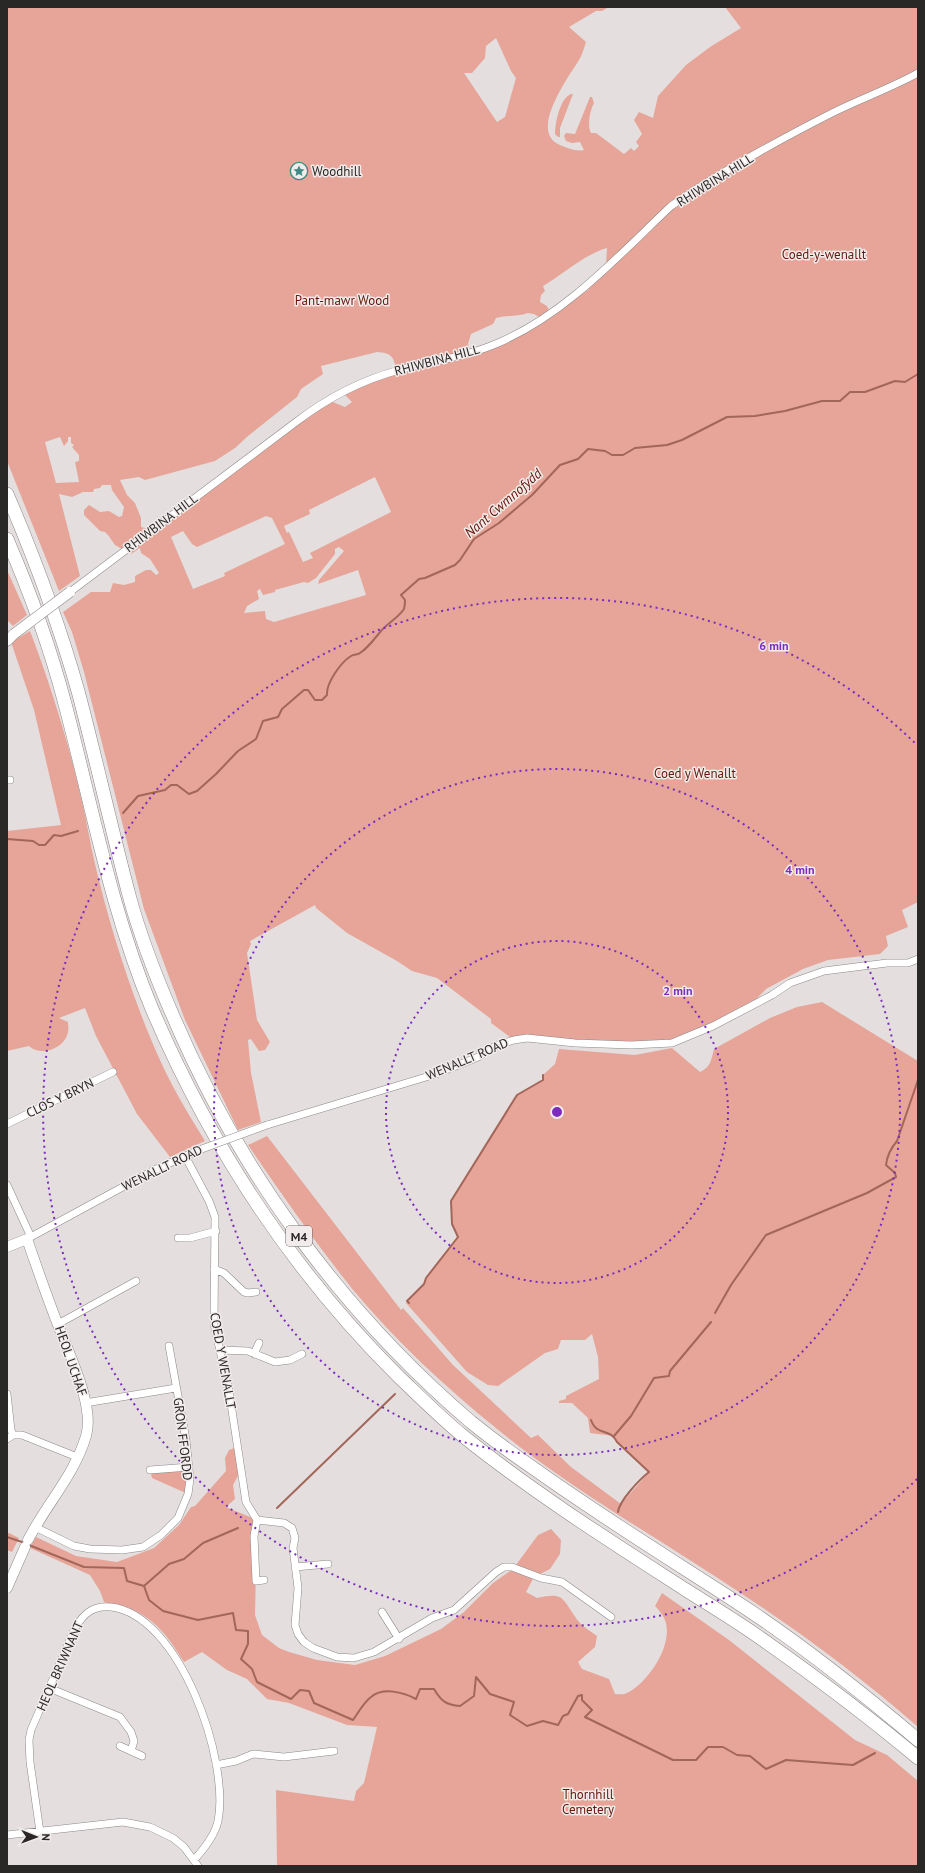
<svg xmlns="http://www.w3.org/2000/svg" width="925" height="1873" viewBox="0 0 925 1873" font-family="'PT Sans',sans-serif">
<rect width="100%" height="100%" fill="#e4dfde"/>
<path fill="#e6a598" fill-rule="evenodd" d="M7,7H609L602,11H596L569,27L586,42C584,48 582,55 579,60C568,78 528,132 560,145C568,148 576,152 584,150L580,142L572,143L566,141L564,136L566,133L575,134L590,97H592L594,103C590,110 587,126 591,133H596L624,154L631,148L634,151L639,146L636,142L642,134L634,120L639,112L653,118L658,96L686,65L710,47L741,28L725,7H918V902L902,910L908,927L886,936L888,946L880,954L828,960L803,969L766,989L749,1007L672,1043L514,1040L491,1023V1019L437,978L412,971L397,961L347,933L316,908L315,905L250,941L251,944L247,953L257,1020L270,1042L265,1050L259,1051L251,1039L248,1040L251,1073L261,1122L238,1130L185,1020L144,909L84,672L72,632L63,612L91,592H110L113,583L124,585L135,582V576L146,570H151L156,575L159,573L150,559L141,553L140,548L131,554L115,545L108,535L105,532L100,531L84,515V510L89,505L100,512L109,511L119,517L122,516L124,507L112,490L111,485H102L100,488L94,489L93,492H83L72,497L59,494L80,576L59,591L7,461ZM496,38L511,71L516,78L505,117L497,122L464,73H472L485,58L486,46ZM607,248L606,265L588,290L550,313L547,306L540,302L541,295L545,291L543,286C564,274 583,255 607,248ZM528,313L534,314L541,318L471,353L468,344L471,334L493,324L496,318C506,315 517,317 528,313ZM377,352C391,353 394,356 396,370L343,393L352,402L345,407L328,400L152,530L141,527V518L135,503L127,495L120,480L139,477L145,480L215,461L235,448L248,436L297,397L301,389L323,374L321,366ZM60,437L64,446L68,441V437H71V443L74,445L72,447L79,455V461L75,462L79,482L56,483L45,442ZM375,477L391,512L310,553L313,558L303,562L289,532L287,533L284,526L310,514L309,510ZM266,516L272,518L285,544L224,573L225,576L193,589L171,537L183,531L192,544L197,547ZM339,547L344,551L319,580L318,584L358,570L366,595L274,622L266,619L265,611L244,613L247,606L259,599L257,591L260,589L263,595L275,592V590L304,582L308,583L316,578L335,554V549Z
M571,94H573L560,128V137H558L555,134C555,123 560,98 571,94Z
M7,570L27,615L13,626L7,620Z
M30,631C51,686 69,744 82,802C87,822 90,843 95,864C109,924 131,994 156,1051C169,1082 187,1112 205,1141L170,1157L137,1114L96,1036L85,1008L59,1018L68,1022C68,1025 69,1030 68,1032C65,1049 40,1057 29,1046L7,1051V831L61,825L34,710L11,642Z
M822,1002L918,1061V1727C863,1679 803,1634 742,1594C660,1539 573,1491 496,1428C445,1387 396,1341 354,1291C316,1244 282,1195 248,1145L267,1136L401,1310L403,1308L453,1365L531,1438L538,1435L571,1467L621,1504L649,1472L617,1442L614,1436L590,1433L588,1418L572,1403H559V1401L566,1399V1396L599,1379L598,1357L592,1334L585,1340H561L558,1349L545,1353L498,1386L488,1385L467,1372L406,1303L424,1284L426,1278L458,1237L452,1224L451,1201L517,1095L542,1080L543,1075L555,1064L559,1049L635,1055L672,1048L700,1072C711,1067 711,1060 714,1049L770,1018L797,1007Z
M237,1447L241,1470L233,1485L235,1499L226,1507L257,1520L255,1615L262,1635L279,1648L289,1652L317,1660L355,1665L385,1656L441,1629L464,1612L493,1583L513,1569L538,1535L551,1529L561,1540L560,1554L550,1569L534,1577L526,1592L537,1598C564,1592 562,1598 576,1618C580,1625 590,1631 597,1636L595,1647L578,1662L582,1669L609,1679L615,1694C619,1694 624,1695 627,1693C648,1683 676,1642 664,1618C662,1614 658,1609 655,1606L662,1593L729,1640L855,1740L887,1755L918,1781V1866H277L276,1790L354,1801L356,1791L364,1783L377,1727L347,1725L289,1703L267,1699L247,1679L227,1670L202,1652L184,1662C168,1637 157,1620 129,1608C121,1604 112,1604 104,1602L100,1591L90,1575L30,1548L36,1537L76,1556L117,1562L154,1548L179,1525L191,1507L195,1506L226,1471L225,1458L229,1450Z
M189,1467L188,1494L152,1478L150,1470Z
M7,1532L19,1538L12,1552L7,1550Z"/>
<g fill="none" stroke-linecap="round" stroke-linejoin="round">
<path stroke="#a3665a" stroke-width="2" d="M123,813L138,796L165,790L171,785H177L189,794L197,791L216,774L238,751L256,739L263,721L278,717L282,709L304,690H308L315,700H322L327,695C326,683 341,662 351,656C354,654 358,655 360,653C368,648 375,638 381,631C388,623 398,618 404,609C405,606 405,604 405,600L401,595L419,579L425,578L455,565L460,560L474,539L499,523L532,495L560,465L578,459L588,449L605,451L612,455H623L635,448L667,445L682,440L727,417L755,416L785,411L822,401H840L850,392H865L895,381L905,382L918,374
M7,839L33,841L39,845H45L54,835L61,836L78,831
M409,1303L407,1301L424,1284L426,1278L458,1237L452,1224L451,1201L517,1095L543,1080V1075
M715,1313L731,1285L766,1235L867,1193L896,1177L895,1173L886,1165C887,1156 891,1148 897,1141L918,1080
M591,1420C597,1437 610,1427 617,1442L649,1472C640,1479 619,1501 618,1512
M614,1436L631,1416L654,1378L669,1376L670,1371L711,1322
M277,1508L395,1394
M7,1537L25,1543
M29,1545L84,1567L124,1568L127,1581L144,1586L149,1600L163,1611L198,1620L233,1613L236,1630L248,1631V1644L241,1659L252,1669L257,1682L291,1699L300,1690L309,1691L314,1703L353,1720C358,1713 364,1702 371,1697C383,1687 403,1692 416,1699L420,1689H434C441,1701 446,1705 460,1706L474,1696L476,1677L490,1694L514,1702L510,1715L527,1726L543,1721L558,1725L563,1716L568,1714L578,1696L582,1695V1700L592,1710L585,1717L673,1760H696L708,1747H723L737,1755L750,1756L766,1769L786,1760L853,1765L875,1753
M144,1586L169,1564L184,1559L203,1543L238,1528"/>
<defs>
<path id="street" d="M70,592L296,422C326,399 362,380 399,370C432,361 466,357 498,343C566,314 618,256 671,206C722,171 777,141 832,113C860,99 891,88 918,73
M7,780H10
M7,1124L113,1072
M267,1125L436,1074L478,1057L497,1045L514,1040L527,1038L575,1043L631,1045L672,1043L713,1026L772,995L790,983L824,971L887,963H908L918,959
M185,1156L209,1201L215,1217L214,1324L229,1391L246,1502L257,1520L284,1523L292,1528L295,1538L293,1548L298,1588L295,1625L298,1634L304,1642L313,1648L337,1657L354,1658L374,1652L432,1618L454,1610L496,1572L504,1567H512L541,1578L562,1582L611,1617
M7,1185L31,1237
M178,1238H190L216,1231
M27,1239L154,1170L199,1150
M214,1269L224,1273L244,1292L248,1293L256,1292
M58,1324L136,1281
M220,1350L248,1351L275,1362L290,1360L302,1354
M254,1354L259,1343
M7,1394L11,1430L13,1435
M85,1403L176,1388
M7,1439L13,1435H22L77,1457
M150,1470L189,1467
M257,1520L254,1536L256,1581L264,1580
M35,1527L74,1546L90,1549L122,1550L143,1547L161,1535L178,1518L188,1494L190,1479L186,1440L169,1346
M295,1567L328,1564
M382,1612L399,1639
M49,1688L120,1717L131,1732L134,1741L131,1751
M120,1746L142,1756
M216,1765L236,1761L253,1754L284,1757L334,1751
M40,1832L30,1762L29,1740L31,1730L75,1628C84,1613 94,1605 111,1607C180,1615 230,1761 218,1821C215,1835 204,1849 194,1860
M7,1835L123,1822L150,1827L173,1838L184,1847L198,1866"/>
<path id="secondary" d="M7,641L14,634
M7,1247L27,1239C37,1268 47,1297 58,1325C69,1354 95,1406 86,1436C75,1474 46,1505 28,1540
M7,1588L25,1547"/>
<path id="highway" d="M7,494C35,559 59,624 78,691C96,759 111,827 129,895C140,936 156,977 173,1016C239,1171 343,1313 471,1422C492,1439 514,1455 536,1470C602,1517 670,1559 738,1603C801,1644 860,1691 918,1740
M7,539C30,592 50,647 65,704C92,806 111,911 152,1009C211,1147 293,1272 399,1377C420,1397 441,1418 463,1436C534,1493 610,1541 686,1590C713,1607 740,1623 766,1642C817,1678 870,1718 918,1758"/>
</defs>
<use href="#street" stroke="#8c8887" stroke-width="8"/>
<use href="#secondary" stroke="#8c8887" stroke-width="11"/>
<use href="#highway" stroke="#8c8887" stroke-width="14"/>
<use href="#street" stroke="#fff" stroke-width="7"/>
<use href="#secondary" stroke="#fff" stroke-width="10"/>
<use href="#highway" stroke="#fff" stroke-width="13"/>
<defs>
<path id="street-bridge" d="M199,1150L267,1125"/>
<path id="secondary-bridge" d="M14,634L70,592"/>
</defs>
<use href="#street-bridge" stroke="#8c8887" stroke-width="8" stroke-linecap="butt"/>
<use href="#secondary-bridge" stroke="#8c8887" stroke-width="11" stroke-linecap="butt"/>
<use href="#street-bridge" stroke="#fff" stroke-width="7"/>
<use href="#secondary-bridge" stroke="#fff" stroke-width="10"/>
</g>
<g fill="none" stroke="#7b2cbf" stroke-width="2" stroke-dasharray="2 4">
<circle cx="557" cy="1112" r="171"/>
<circle cx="557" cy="1112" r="343"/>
<path d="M917 1479A514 514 0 1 1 917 745"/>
</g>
<defs>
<symbol id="sight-ring" viewBox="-11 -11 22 22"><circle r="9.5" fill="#f1eceb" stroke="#428a86" stroke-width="1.5"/><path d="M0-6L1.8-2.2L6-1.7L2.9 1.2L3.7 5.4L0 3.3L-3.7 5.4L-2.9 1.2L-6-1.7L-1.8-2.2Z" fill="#428a86"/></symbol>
</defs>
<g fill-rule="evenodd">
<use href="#sight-ring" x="289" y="161" width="20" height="20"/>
</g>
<g text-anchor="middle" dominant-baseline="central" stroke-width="3" stroke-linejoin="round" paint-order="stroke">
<rect fill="#f1eceb" stroke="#666362" stroke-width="1" x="286" y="1226" width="26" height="20" rx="3"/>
<g font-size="12" font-weight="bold" fill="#2a2827">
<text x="299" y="1236">M4</text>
</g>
<g font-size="13" fill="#2a2827" stroke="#f1eceb" text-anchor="start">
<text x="312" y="171">Woodhill</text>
</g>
<g font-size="13" fill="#2a2827" stroke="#f1eceb">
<text transform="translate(715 180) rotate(-32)">RHIWBINA HILL</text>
<text transform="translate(437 360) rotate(-15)">RHIWBINA HILL</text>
<text transform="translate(161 523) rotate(-37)">RHIWBINA HILL</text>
<text transform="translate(467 1059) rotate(-23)">WENALLT ROAD</text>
<text transform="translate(60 1098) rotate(-26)">CLOS Y BRYN</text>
<text transform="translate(162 1168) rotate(-26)">WENALLT ROAD</text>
<text transform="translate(71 1361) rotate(71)">HEOL UCHAF</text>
<text transform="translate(223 1361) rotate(80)">COED Y WENALLT</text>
<text transform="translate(183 1439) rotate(83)">GRON FFORDD</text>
<text transform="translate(60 1666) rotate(-66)">HEOL BRIWNANT</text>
</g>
<g font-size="13" fill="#64170a" stroke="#f1eceb">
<text x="824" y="254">Coed-y-wenallt</text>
<text x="342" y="300">Pant-mawr Wood</text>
<text x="695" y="773">Coed y Wenallt</text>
<text x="588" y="1794">Thornhill<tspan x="588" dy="15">Cemetery</tspan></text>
</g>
<g font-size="14" font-style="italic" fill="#631609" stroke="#f1eceb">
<text transform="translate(503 503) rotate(-41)">Nant Cwmnofydd</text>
</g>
</g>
<circle cx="557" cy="1112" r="6" fill="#7b2cbf" stroke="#f1eceb" stroke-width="2"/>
<g font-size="12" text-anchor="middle" font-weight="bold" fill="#7b2cbf" stroke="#f1eceb" stroke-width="3" stroke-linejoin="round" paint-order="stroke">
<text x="774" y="650">6 min</text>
<text x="800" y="874">4 min</text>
<text x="678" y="995">2 min</text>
</g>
<rect width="925" height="1873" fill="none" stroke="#2a2827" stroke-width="16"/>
<g transform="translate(36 1837) rotate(91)" stroke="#f1eceb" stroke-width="3" paint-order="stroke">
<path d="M0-3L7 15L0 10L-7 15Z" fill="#2a2827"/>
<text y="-6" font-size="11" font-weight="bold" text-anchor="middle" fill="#2a2827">N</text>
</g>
</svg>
